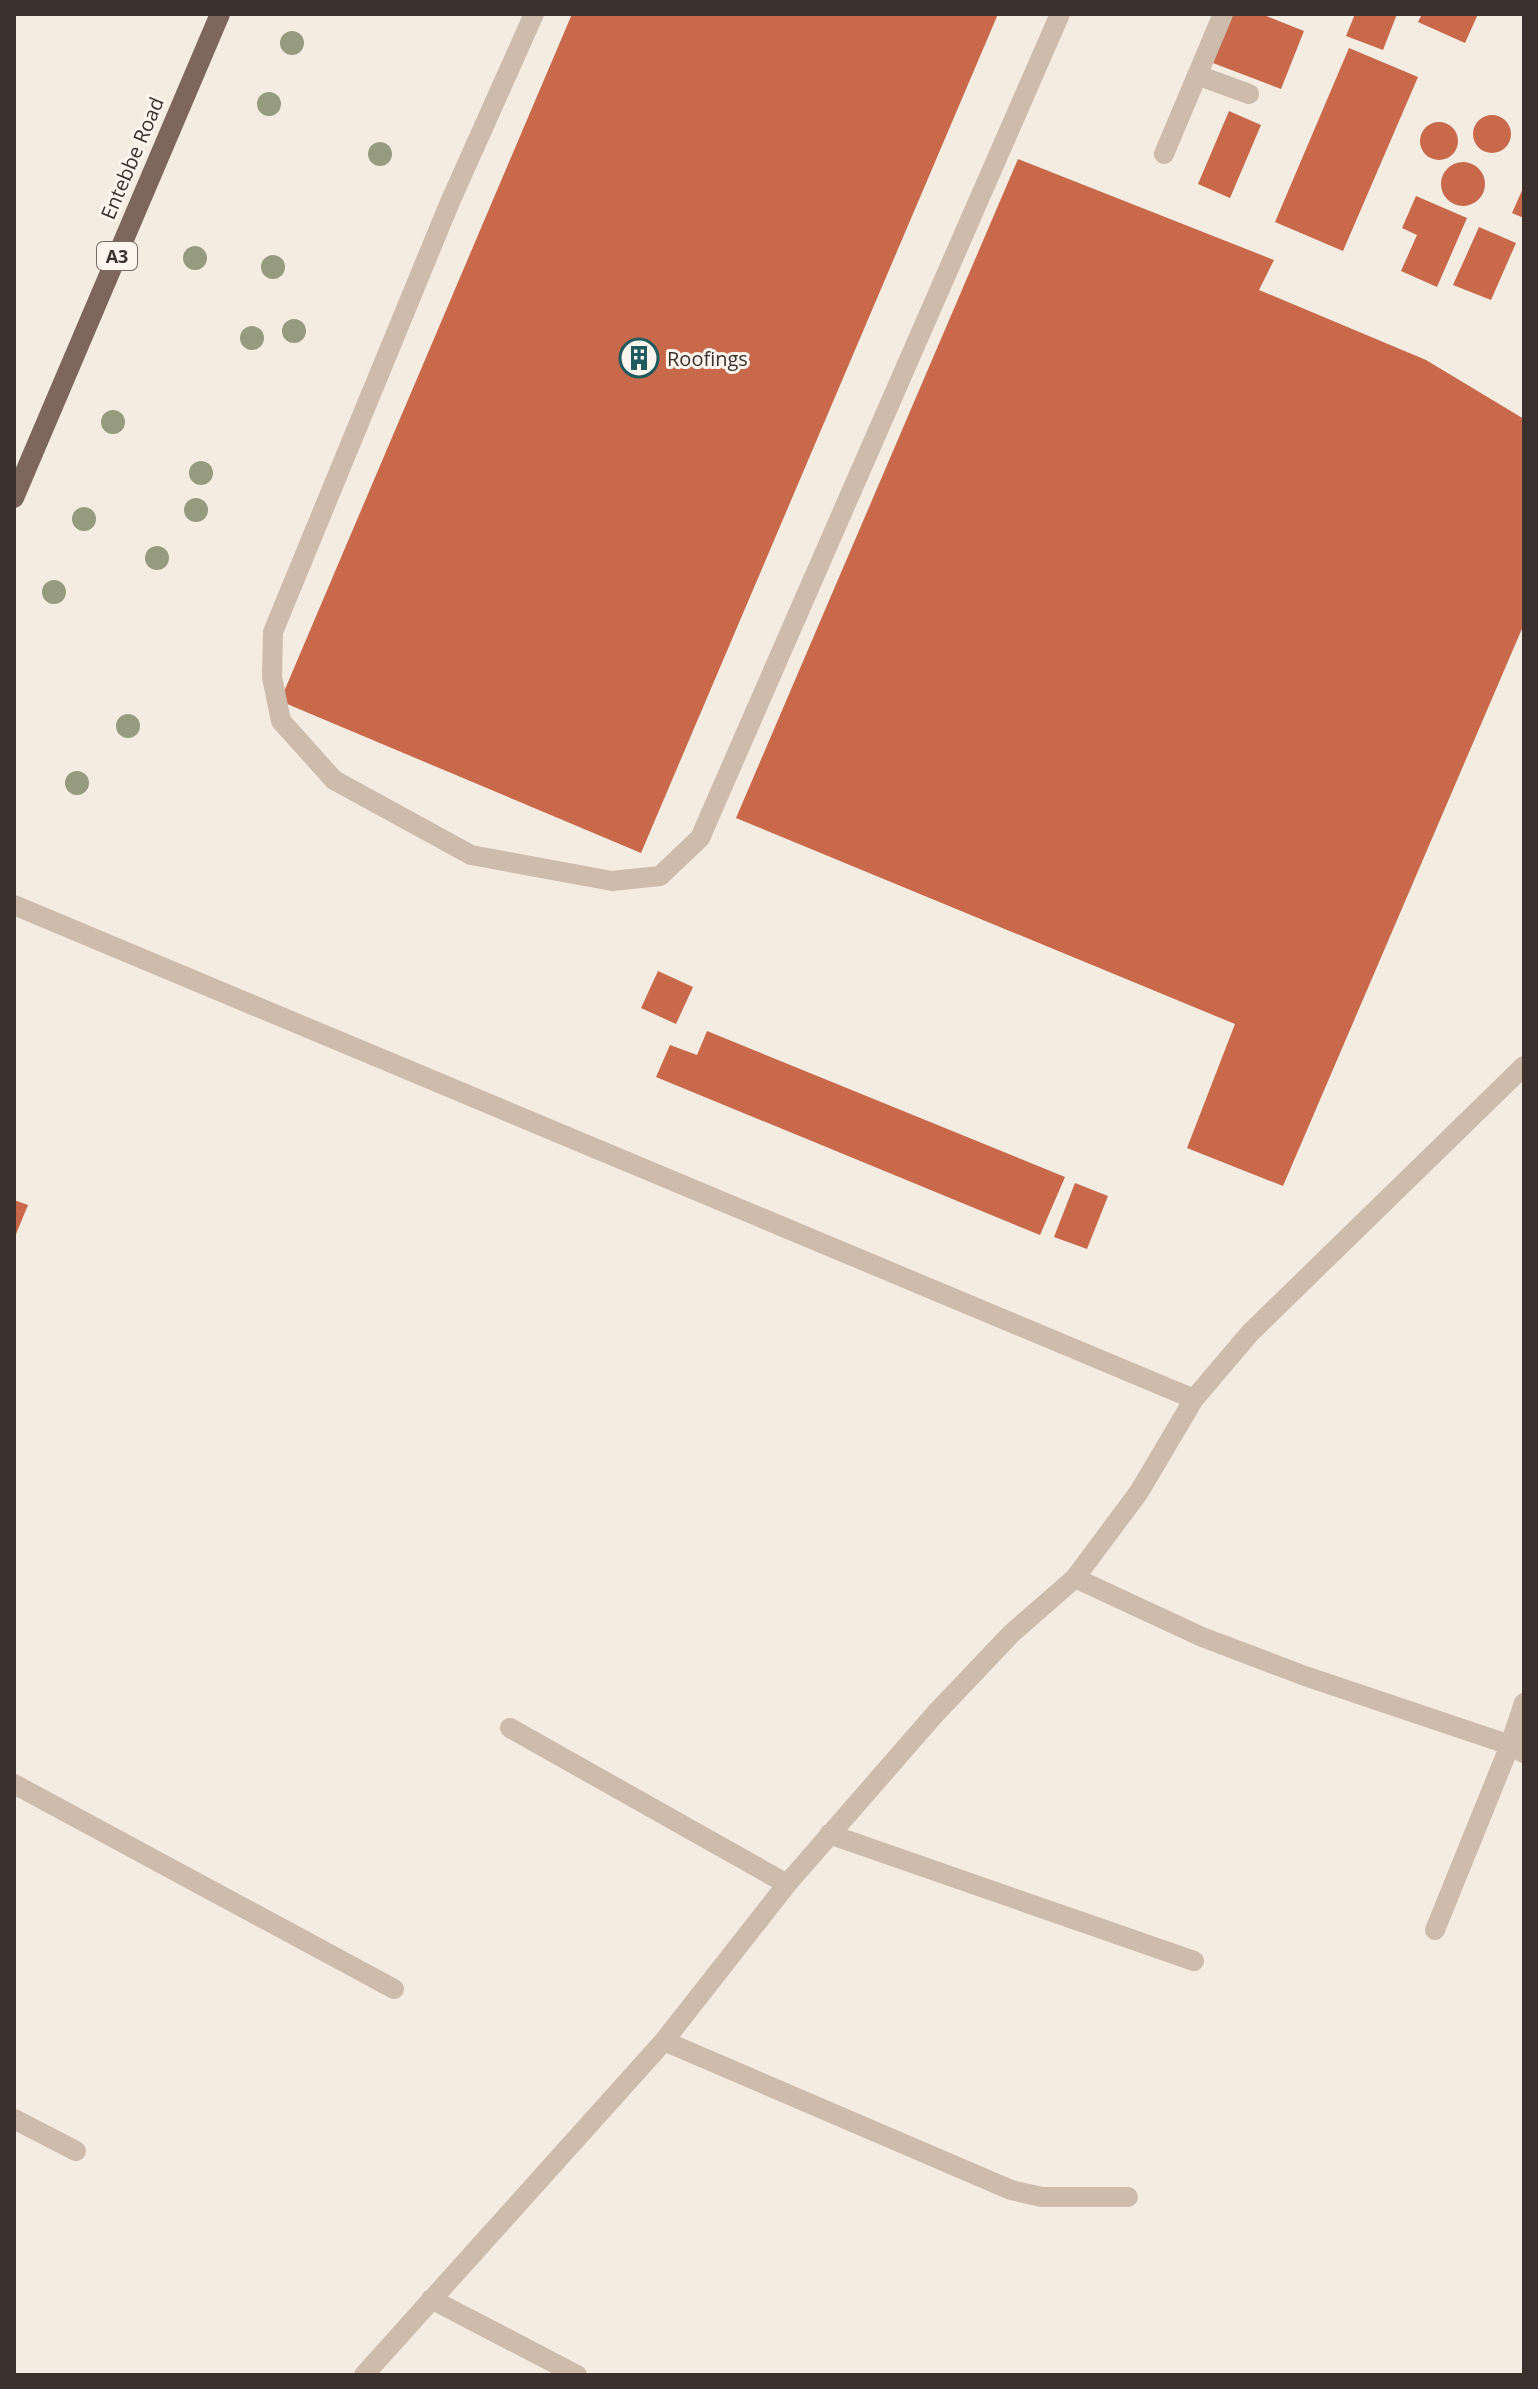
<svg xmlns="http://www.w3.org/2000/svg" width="1538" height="2389" viewBox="0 0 1538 2389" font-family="'Open Sans',sans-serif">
<rect width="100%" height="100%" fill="#f4ebe1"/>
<path fill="#c8694b" d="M572,14H998L641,853L280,701Z
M1232,14H1261L1304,31L1281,89L1213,63Z
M1355,14H1397L1383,50L1346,36Z
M1422,14H1478L1465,43L1418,22Z
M1349,48L1418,77L1343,251L1275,222Z
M1229,111L1261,125L1230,198L1198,184Z
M1473 134a19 19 0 1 1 38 0a19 19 0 1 1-38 0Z
M1420 141a19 19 0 1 1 38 0a19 19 0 1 1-38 0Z
M1018,159L1274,260L1259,290L1426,360L1524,419V624L1283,1186L1187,1148L1235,1024L736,818Z
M1441 184a22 22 0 1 1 44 0a22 22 0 1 1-44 0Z
M1524,186V218L1512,213Z
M1416,196L1467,218L1437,287L1401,271L1417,235L1402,228Z
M1479,227L1516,243L1491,300L1453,285Z
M658,971L693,987L676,1024L641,1008Z
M707,1031L1065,1177L1040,1235L656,1077L670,1045L697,1055Z
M1075,1183L1108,1196L1087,1249L1054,1237Z
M14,1200L28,1205L14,1239Z"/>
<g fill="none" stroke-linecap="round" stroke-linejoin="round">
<path stroke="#cdbbac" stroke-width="20" d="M534,14L450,202L273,632L272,677L281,721L334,780L471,855L612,881L660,876L700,838L1060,14
M1197,75L1249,94
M1164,154L1223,14"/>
<path stroke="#cdbbac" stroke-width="20" d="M14,905L1194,1399
M1075,1578L1202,1637L1305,1676L1510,1745L1524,1753
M510,1728L787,1884
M14,1784L394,1989
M829,1834L1194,1961
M1435,1930L1510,1745L1524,1703
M664,2041L1011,2190L1042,2197H1128
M14,2119L76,2151
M431,2299L577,2375
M364,2375L664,2041L787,1884L935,1714L1012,1633L1075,1578L1139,1492L1194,1399L1250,1333L1524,1066"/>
<path stroke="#7d675c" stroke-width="20" d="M14,498L220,14"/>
</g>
<g fill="#969b7f">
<circle cx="292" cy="43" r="12"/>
<circle cx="269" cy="104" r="12"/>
<circle cx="380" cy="154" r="12"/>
<circle cx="195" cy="258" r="12"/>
<circle cx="273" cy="267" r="12"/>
<circle cx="294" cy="331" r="12"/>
<circle cx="252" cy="338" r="12"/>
<circle cx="113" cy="422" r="12"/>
<circle cx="201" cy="473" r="12"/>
<circle cx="196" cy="510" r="12"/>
<circle cx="84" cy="519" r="12"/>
<circle cx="157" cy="558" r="12"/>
<circle cx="54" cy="592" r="12"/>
<circle cx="128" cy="726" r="12"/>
<circle cx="77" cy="783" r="12"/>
</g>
<defs>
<symbol id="building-ring" viewBox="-11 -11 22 22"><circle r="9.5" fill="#fbf5ee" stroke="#1f5a5e" stroke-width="1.5"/><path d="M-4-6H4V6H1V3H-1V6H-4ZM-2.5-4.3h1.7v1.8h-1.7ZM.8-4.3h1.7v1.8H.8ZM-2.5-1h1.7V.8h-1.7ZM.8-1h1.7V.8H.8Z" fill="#1f5a5e"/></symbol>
</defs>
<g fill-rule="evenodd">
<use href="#building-ring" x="617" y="336" width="44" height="44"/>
</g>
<g text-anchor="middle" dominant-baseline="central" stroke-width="6" stroke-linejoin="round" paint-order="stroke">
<rect fill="#fbf5ee" stroke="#756b66" stroke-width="2" x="97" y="242" width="40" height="28" rx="6"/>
<g font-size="18" font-weight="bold" fill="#3b302b">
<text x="117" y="256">A3</text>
</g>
<g font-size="20" fill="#3b302b" stroke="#fbf5ee">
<text transform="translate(132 158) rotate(-67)">Entebbe Road</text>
</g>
<g font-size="20" fill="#3b302b" stroke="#fbf5ee" text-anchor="start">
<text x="667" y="358">Roofings</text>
</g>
</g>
<rect width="1538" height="2389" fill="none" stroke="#3b302b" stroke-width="32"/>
</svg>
